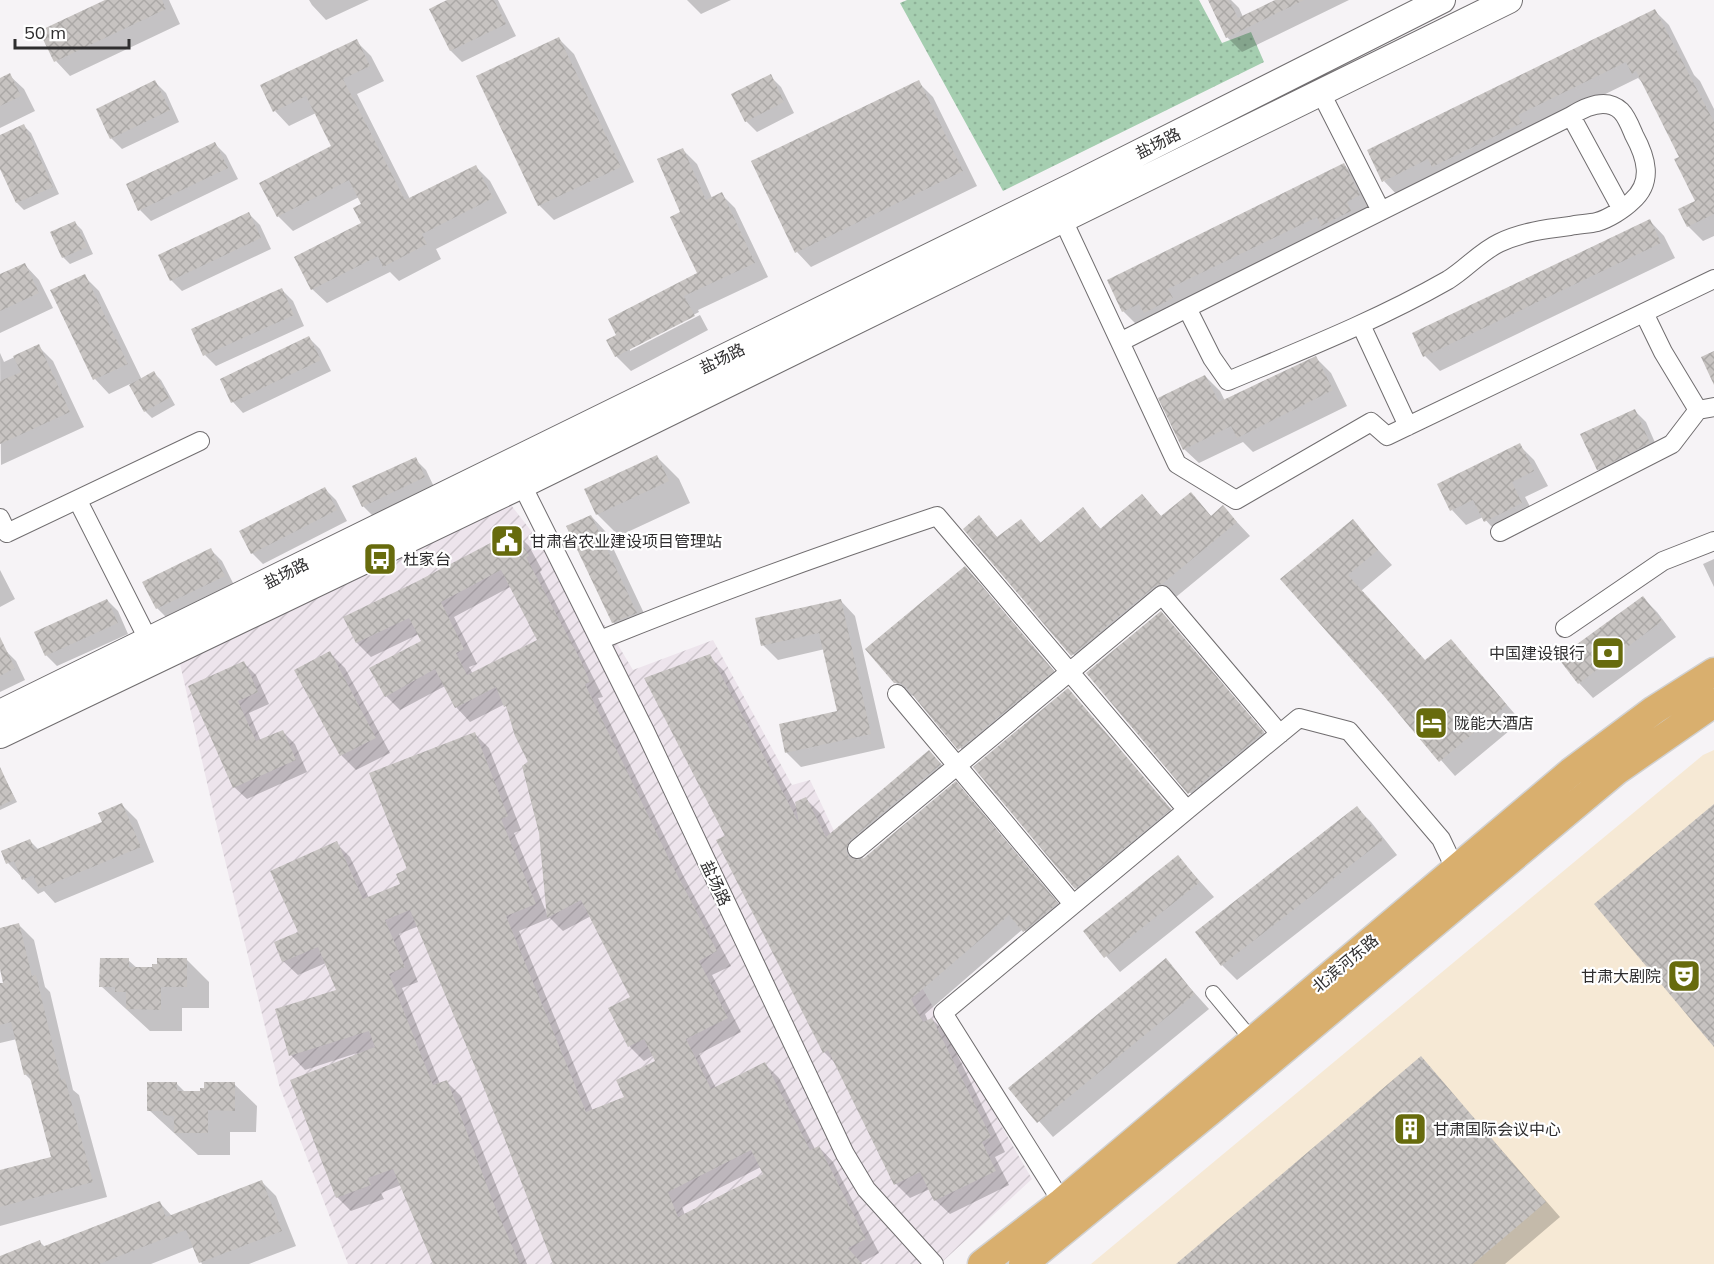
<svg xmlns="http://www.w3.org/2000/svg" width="1714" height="1264" viewBox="0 0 1714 1264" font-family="Mulish,'Noto Sans SC',sans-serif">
<defs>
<pattern id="industrial-furrows" width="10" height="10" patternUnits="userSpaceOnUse" patternTransform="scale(1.5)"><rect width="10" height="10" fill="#ede4ec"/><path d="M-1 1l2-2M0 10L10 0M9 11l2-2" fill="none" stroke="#ccc4cb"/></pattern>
<pattern id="grass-dots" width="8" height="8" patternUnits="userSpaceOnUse" patternTransform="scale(1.5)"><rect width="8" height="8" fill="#a5ceb0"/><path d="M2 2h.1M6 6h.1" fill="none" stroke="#8eb198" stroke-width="1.8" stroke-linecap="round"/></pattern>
<pattern id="building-cross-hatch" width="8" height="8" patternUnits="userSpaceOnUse" patternTransform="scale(1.5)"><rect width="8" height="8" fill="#c7c3c1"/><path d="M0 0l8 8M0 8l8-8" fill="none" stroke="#aba8a6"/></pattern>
</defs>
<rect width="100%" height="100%" fill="#f6f3f6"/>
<path fill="#f6e9d5" d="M1714,750V1264H1091L1703,755Z"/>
<path fill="url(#industrial-furrows)" d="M511,505L612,635L633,670L713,640L792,785L810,780L844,852L1032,1179L940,1264H348L279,1085L218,831L178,655Z"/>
<path fill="url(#grass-dots)" d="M907,0H1199L1222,43L1251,32L1264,62L1003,191L900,3Z"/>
<path fill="#0003" fill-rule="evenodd" d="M108,0H169L180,24L70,76L56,61Z
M309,0H369L326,20L312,5Z
M451,0H498L516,36L462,62L451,51L431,9Z
M687,0H731L701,14Z
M1211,0H1231L1239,8L1243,17L1278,0H1349L1242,52L1227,37Z
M1654,10L1669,25L1694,75L1700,81L1714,109V236L1703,241L1688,226L1680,210L1697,202L1681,158L1644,84L1638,78L1398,196L1384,181Z
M559,39L574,54L634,182L554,220L539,205Z
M356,41L371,56L384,81L357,94L410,199L476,167L490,181L507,213L436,249L441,259L399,281L390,272L327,303L312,289L363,224V204L359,197L293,231L278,216L333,147L316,113L289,126L275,111Z
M9,75L24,89L35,111L0,128V79Z
M770,76L781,87L794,113L757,132L746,121Z
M155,82L166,93L179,122L122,149L111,138Z
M918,82L933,97L977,186L811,267L797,252Z
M24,126L31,133L59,194L24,210L17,203L0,164V137Z
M215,144L226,155L238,179L151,221L140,210Z
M683,150L697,164L712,198L721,194L735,208L768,277L698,310L699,312L630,348V351L700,315L708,330L631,371L616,356L608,341L618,335L699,274L682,213Z
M1344,165L1359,180L1374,210L1138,326L1123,311Z
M249,214L260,225L271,249L182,291L171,280Z
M1650,221L1664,236L1675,258L1440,371L1425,356L1414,334Z
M75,223L82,230L93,254L70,264L63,257Z
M25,265L39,280L53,308L0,333V276Z
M84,276L99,291L142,380L154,373L161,380L175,405L152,418L145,411L130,384L109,394L95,379L52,291Z
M282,290L293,301L304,326L216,366L205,355Z
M309,338L320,349L331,371L243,413L233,402Z
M38,346L53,361L84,427L1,465L0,353L4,362Z
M1316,358L1331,373L1347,406L1253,452L1243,442L1199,463L1184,449L1205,376L1220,391L1225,401Z
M1635,411L1646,422L1660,454L1609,480L1598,469Z
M1519,445L1534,460L1548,486L1525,497L1536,518L1500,536L1483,517L1466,525L1452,510Z
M657,457L679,479L690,503L619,536L597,514Z
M415,459L426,470L435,489L374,517L363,506Z
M325,489L336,500L347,521L263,564L252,553Z
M1191,494L1212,517L1223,507L1250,536L1176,597L1169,600L1086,669L965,529L979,517L998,538L1021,521L1041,543L1082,509L1102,530L1142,496L1162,517Z
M591,516L605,531L651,628L628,637L613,622Z
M1352,521L1392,565L1361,591L1426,662L1451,641L1521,721L1455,776L1282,579Z
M515,532L529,546L542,570L540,572L603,697L598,698L684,877L731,966L712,975L741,1032L699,1054L716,1088L765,1064L779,1078L815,1149L819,1147L833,1162L879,1253L861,1263L862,1264H555L501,1126L419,926L399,934L418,982L402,988L440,1084L447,1082L461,1096L527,1264H434L401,1185L381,1193L384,1199L351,1211L337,1197L358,1056L357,1053L305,1070L291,1055L338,991L326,963L298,975L283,961L300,933L336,843L350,857L369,898L402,885L475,734L489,748L521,830L514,833L547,914L540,833L530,763L509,710L505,704L470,722L456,707L445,686L400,710L386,696L423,641L419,634L371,657L357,643L345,618L417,583ZM512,586L540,640L473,674L469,667L477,664L454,617ZM591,916L632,998L610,1009L630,1047L644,1061L654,1055L657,1061L627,1098L593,1111L519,931L550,918L563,931ZM761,1167L765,1174L685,1215L682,1207Z
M211,550L222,561L235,587L168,619L157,608Z
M1714,559V587L1703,564Z
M0,570L15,599L0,607Z
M977,580L1065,684L972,761L915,696L908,695L895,682Z
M1643,598L1657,612L1676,637L1593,698L1579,683Z
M107,600L118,611L128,634L57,666L46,655Z
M841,601L855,616L885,748L801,767L786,752L838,712L825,649L778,660L763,645Z
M1171,624L1274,744L1200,804L1088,674Z
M5,650L16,661L25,680L0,692V653Z
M330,653L345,668L390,753L356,770L342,756L296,671Z
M709,656L724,671L798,810L805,798L820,813L831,835L929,752L943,766L864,855L861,862L970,798L1071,918L1038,945L1023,929L925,1014L928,1021L932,1019L947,1034L1005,1152L995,1157L1009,1185L950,1214L935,1200L930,1189L910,1198L896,1184L836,1064L824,1052L727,837Z
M244,663L256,675L269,704L249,713L261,741L282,731L295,744L307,772L247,799L234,787L190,687Z
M1068,690L1181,821L1087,899L1076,888Z
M0,769L17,802L0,810Z
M122,805L137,820L154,862L55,903L44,891L38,894L8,863L30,841L39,850L103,823Z
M1357,808L1371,822L1397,855L1237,980L1222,965L1197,933Z
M1178,857L1214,897L1120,972L1085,932Z
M19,925L34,940L45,987L50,992L73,1090L79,1095L107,1197L0,1226V1172L53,1158L32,1081L25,1074L17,1039L0,1043V985L5,984L2,969H0V930Z
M128,960L137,968H154L187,960L209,982V1008H182V1031H150L101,986Z
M1165,960L1209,1009L1053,1137L1010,1088Z
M1421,1058L1560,1217L1505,1264H1179Z
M176,1083L185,1092H201L234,1084L257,1106L256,1132H230V1155H198L149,1110Z
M261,1181L276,1196L296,1246L249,1264H202L194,1247L151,1264H0V1257L40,1242L45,1247L160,1203L172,1216Z"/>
<path fill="url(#building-cross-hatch)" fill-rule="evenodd" d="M105,0H162L166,9L54,62L39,31Z
M447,0H494L506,24L450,51L429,9Z
M1208,0H1229L1238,18L1275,0H1304L1226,38Z
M1655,9L1714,122V214L1687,227L1678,209L1695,201L1674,159L1679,157L1636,71L1632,74L1626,62L1518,115L1522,123L1432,167L1428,159L1382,182L1367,150Z
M559,37L621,167L538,206L476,76Z
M357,39L370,66L343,79L405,200L476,165L493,198L422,234L427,244L383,267L378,256L311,290L294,257L361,223L353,208L361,204L349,180L277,217L259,183L331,146L306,96L273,112L260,85Z
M10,73L21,96L0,106V78Z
M771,74L784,102L745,122L731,94Z
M155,80L170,110L110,139L96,109Z
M919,80L963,171L795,253L751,161Z
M24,124L53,187L16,203L0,169V135Z
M215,142L228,168L138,211L126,184Z
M683,148L706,200L722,192L755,263L684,296L695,316L615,357L606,340L616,335L608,319L697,273L670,217L680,212L657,159Z
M1344,163L1360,195L1347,202L1351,211L1321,226L1317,217L1168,289L1173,298L1144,313L1139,304L1122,312L1107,280Z
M249,212L261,238L170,281L158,255Z
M1650,219L1661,243L1423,357L1412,333Z
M75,221L87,247L62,258L50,232Z
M25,263L39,293L0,311V274Z
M85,274L128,364L93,380L50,290Z
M282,288L294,315L203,356L191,329Z
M309,336L321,360L231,403L220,379Z
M39,344L70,412L0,444V381L21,372L13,356Z
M1714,351V385L1701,357Z
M1316,356L1333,390L1237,438L1231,426L1183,450L1158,398L1205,375L1219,402Z
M154,371L169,398L144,412L129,385Z
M1635,409L1650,443L1597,470L1580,434Z
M1520,443L1534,471L1512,482L1522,503L1484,522L1473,500L1450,511L1437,484Z
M657,455L669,481L596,515L584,489Z
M416,457L425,477L362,507L352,486Z
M325,487L337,510L251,554L239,531Z
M1191,492L1211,516L1223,505L1237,522L1162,584L1155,586L1071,656L963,529L979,515L997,537L1021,519L1040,543L1083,507L1100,529L1142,494L1161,516Z
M591,515L637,613L612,623L566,526Z
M1353,519L1378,550L1348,575L1425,660L1451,639L1507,705L1439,762L1383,695L1280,579Z
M515,530L529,556L526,557L581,661L590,682L585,684L670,861L717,951L699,961L728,1018L686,1039L711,1089L765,1062L810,1150L819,1146L866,1239L848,1248L862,1264H553L500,1127L410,910L385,920L405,967L389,974L433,1085L447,1080L494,1204L520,1264H433L393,1169L368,1178L371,1185L336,1198L290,1080L375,1047L369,1031L289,1056L275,1009L336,990L318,947L282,962L274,942L298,932L270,871L337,841L363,899L400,884L396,874L407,869L369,773L475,732L508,816L501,819L536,904L506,916L586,1112L624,1097L616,1080L655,1061L644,1039L628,1047L608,1008L630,997L581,900L547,918L539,833L522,766L528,762L515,736L506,706L504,707L496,687L455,708L435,669L385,697L369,668L421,641L409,618L356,643L343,617L416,582ZM501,570L537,640L467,675L456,653L464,649L441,602ZM751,1150L763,1174L678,1217L668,1192Z
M211,548L225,576L156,609L142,582Z
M965,566L1054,671L958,750L906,687L900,683H894L865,649Z
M1643,596L1662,621L1578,684L1558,658Z
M107,599L118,623L45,656L34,632Z
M841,599L871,734L785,753L779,724L837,711L819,633L761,646L755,618Z
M1161,611L1264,732L1188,794L1086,673Z
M0,637L15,668L0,676Z
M330,651L376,738L340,756L294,670Z
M710,654L799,823L795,802L806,797L826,837L929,750L941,764L850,840L846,850L849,857L858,860L864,858L956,781L1058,903L1023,932L1009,915L911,999L923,1022L932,1018L991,1137L982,1142L996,1171L934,1201L920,1172L894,1185L828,1050L823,1053L716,840L725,836L644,678Z
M244,661L258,692L238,701L256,741L283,730L296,760L233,788L188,686Z
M1068,688L1171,809L1075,889L973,767Z
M0,767L15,799L0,806Z
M122,803L141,847L39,889L33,875L22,880L14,861L6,864L1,851L30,839L35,850L102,822L98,813Z
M1714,804V1047L1594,904Z
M1357,806L1383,840L1221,966L1195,932Z
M1178,855L1200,882L1104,958L1083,931Z
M19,923L32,976L36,975L61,1080L65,1079L93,1182L0,1207V1170L51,1157L29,1074L24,1075L11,1022L0,1025V983H3L0,969V928Z
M100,958H129V967H152V964H157V958H187V987H161V1010L126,1009V992H115V987H99Z
M1166,958L1195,994L1037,1123L1008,1088Z
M1421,1056L1546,1202L1473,1264H1176Z
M147,1082H177V1091H200V1088H204V1082H235V1111L208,1110V1133H174V1116L163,1115V1111H147Z
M262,1180L282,1231L199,1263L186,1230L99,1264H0V1256L40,1240L42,1247L160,1201L166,1217Z"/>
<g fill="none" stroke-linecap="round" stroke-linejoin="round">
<defs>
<path id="pedestrian" d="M1213,993L1253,1041"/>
<path id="minor" d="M1321,93L1381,211
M1571,116C1585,107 1606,97 1621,111C1627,117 1631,128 1634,135C1646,157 1654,182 1632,201C1624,209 1608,219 1597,222C1589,224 1578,224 1570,226C1545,229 1522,232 1499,243C1480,252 1466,269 1448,280C1378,320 1302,350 1228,381L1212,358L1187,308L1571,116L1621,208
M1063,220L1177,464L1236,500L1371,422L1387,436L1714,279
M1644,313L1663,352L1698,410
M1361,325L1408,426
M1120,342L1187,308
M522,485L645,731L845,1154L866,1189L934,1264
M78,501L153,649
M0,518L7,533L200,441
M1500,532L1672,444L1698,410L1714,407
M1565,628L1663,561L1714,541
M600,640C711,595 823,554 937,516L1187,810L943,1013L1062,1202
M897,694L1073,904
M1187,810L1299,718L1349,731L1441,839L1459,877
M857,849L1162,595L1280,734"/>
<path id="secondary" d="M0,713L1075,185L1442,0
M0,735L522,485L1509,0"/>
<path id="primary" d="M982,1264L1062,1202L1571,772L1654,710L1714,672
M1023,1264L1215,1107L1616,771L1714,703"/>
</defs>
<use href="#pedestrian" stroke="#706d6f" stroke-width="16"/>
<use href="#minor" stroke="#706d6f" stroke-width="20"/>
<use href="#secondary" stroke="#706d6f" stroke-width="28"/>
<use href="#primary" stroke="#d1d1d1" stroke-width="31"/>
<use href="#pedestrian" stroke="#fff" stroke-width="14"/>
<use href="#minor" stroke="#fff" stroke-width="18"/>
<use href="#secondary" stroke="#fff" stroke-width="26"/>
<use href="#primary" stroke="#d9af6e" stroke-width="28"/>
</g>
<defs>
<symbol id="civic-square" viewBox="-11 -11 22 22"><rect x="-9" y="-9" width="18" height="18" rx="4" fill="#676b0d" stroke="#fff"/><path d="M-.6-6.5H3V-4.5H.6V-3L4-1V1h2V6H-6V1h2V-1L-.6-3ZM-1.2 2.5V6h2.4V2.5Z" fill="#fff"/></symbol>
<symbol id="bus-square" viewBox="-11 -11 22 22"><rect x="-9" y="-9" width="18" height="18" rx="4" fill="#676b0d" stroke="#fff"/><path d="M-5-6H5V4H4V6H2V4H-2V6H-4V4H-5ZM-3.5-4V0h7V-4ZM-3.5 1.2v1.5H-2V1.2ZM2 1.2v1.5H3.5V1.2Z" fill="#fff"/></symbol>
<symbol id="bank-square" viewBox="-11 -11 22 22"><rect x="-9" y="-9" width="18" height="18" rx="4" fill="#676b0d" stroke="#fff"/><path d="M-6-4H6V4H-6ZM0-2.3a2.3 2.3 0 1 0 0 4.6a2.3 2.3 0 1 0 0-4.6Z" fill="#fff"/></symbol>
<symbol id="hotel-square" viewBox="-11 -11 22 22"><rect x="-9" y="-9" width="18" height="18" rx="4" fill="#676b0d" stroke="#fff"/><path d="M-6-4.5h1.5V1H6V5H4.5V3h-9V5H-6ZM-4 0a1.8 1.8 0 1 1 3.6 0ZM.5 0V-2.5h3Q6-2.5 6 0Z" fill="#fff"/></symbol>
<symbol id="theatre-square" viewBox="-11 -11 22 22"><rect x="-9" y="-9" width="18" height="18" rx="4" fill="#676b0d" stroke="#fff"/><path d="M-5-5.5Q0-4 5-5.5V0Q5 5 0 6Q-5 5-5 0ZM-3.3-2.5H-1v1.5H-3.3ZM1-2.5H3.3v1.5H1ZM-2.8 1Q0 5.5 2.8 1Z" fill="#fff"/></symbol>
<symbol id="building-square" viewBox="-11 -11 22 22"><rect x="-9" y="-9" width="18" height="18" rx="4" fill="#676b0d" stroke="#fff"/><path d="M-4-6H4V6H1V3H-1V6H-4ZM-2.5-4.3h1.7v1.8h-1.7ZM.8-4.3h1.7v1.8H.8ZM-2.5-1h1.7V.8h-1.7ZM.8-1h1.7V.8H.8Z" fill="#fff"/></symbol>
</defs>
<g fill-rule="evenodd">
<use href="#civic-square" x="488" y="522" width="38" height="38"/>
<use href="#bus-square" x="361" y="540" width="38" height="38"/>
<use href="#bank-square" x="1589" y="634" width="38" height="38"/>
<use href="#hotel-square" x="1412" y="704" width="38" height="38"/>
<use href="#theatre-square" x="1665" y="957" width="38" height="38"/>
<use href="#building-square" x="1391" y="1110" width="38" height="38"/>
</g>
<g text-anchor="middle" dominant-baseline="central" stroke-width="4.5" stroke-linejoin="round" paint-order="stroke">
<g font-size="16" fill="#2f2e2f" stroke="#fff">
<text transform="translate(1158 143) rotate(-27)">盐场路</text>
<text transform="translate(722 358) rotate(-26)">盐场路</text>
<text transform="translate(286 573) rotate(-27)">盐场路</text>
<text transform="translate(716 883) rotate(65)">盐场路</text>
<text transform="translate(1345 963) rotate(-40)">北滨河东路</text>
</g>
<g font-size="16" fill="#2f2e2f" stroke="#fff" text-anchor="start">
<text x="530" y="541">甘肃省农业建设项目管理站</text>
<text x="403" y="559">杜家台</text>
<text x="1585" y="653" text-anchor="end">中国建设银行</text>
<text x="1454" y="723">陇能大酒店</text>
<text x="1661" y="976" text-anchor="end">甘肃大剧院</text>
<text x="1433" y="1129">甘肃国际会议中心</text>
</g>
</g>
<path d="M15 39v9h114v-9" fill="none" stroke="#2f2e2f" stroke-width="3"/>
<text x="24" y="39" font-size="18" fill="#2f2e2f" stroke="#ffffff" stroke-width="4.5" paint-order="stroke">50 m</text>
</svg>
